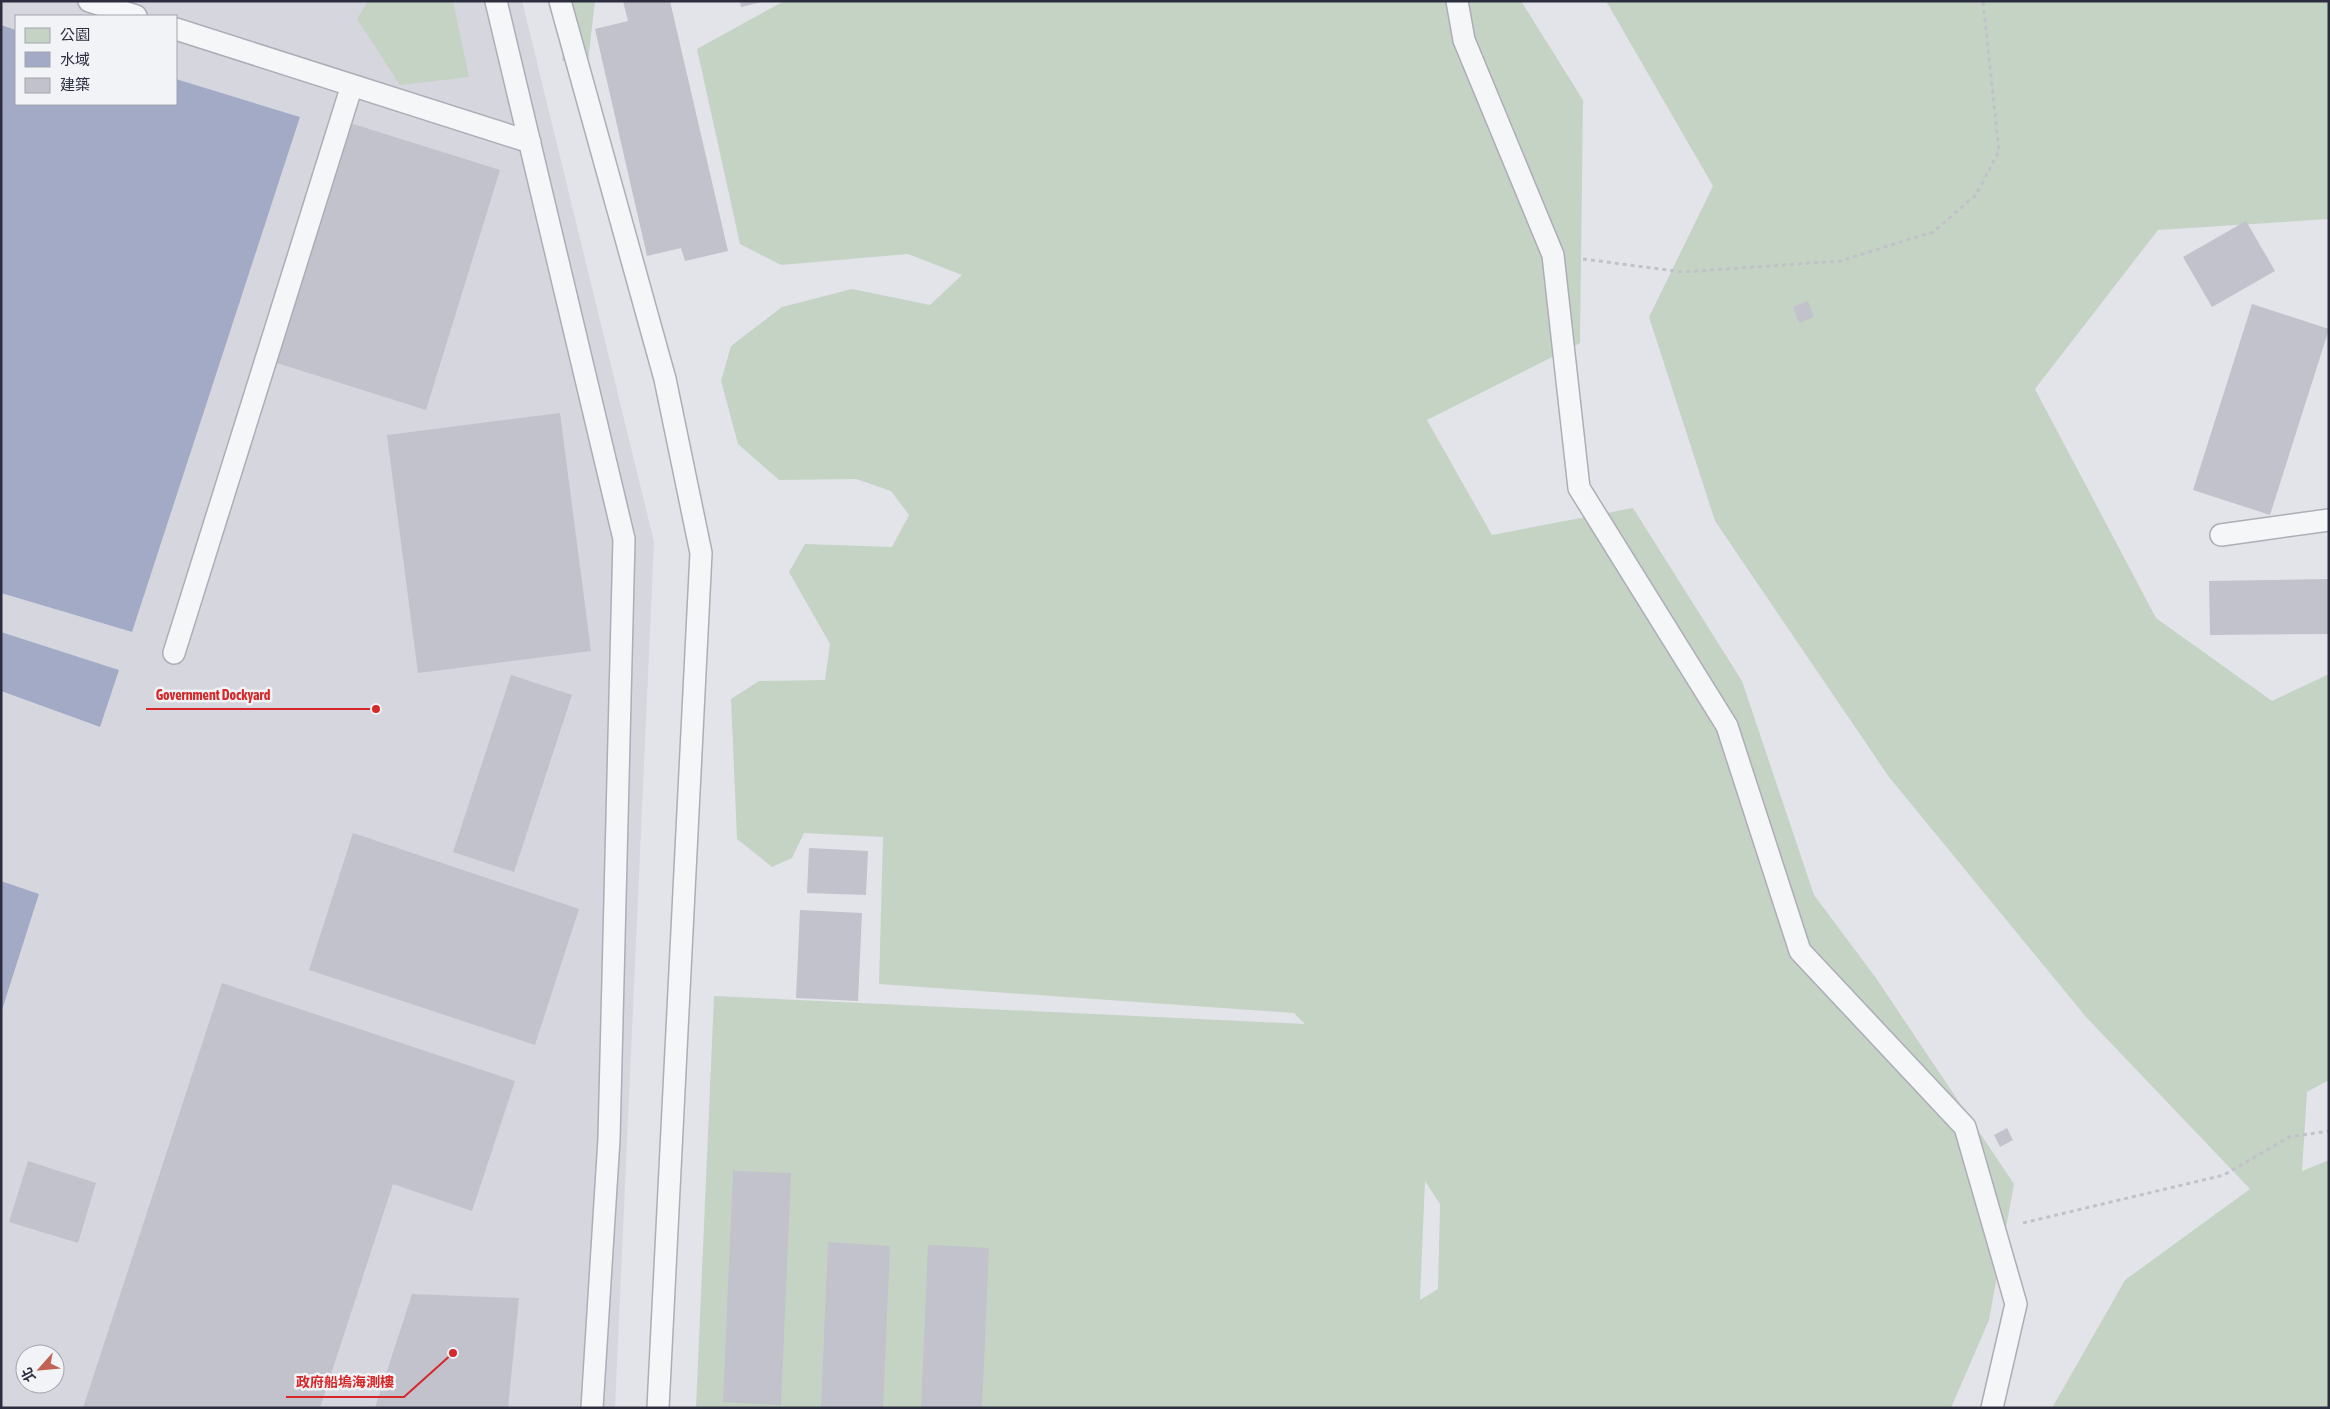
<svg xmlns="http://www.w3.org/2000/svg" width="2330" height="1409" viewBox="0 0 2330 1409" font-family="'Asap Condensed','Noto Sans TC',sans-serif">
<rect width="100%" height="100%" fill="#e3e4ea"/>
<path fill="#d5d6de" fill-rule="evenodd" d="M1,1H522L654,542L615,1408H1V1013L39,894L1,881V691L99,727L119,670L1,632V593L131,632L300,117L176,79V16H16V30L1,25ZM25,1354H55V1384H25Z"/>
<path fill="#c5d3c5" fill-rule="evenodd" d="M368,1H453L469,77L400,85L357,19Z
M569,1H595L588,61H562Z
M784,1H1521L1583,100L1580,343L1427,420L1492,535L1633,508L1742,681L1814,895L1876,978L2014,1184L1989,1320L1951,1408H696L714,996L1305,1024L1294,1013L879,984L883,837L804,833L792,858L772,867L737,839L731,699L759,681L825,680L830,644L789,572L805,544L892,547L909,515L891,491L856,479L779,480L738,444L721,381L731,346L782,307L852,289L930,305L962,275L908,254L781,265L740,244L697,49ZM1425,1181L1440,1204L1438,1289L1420,1300Z
M1606,1H2329V219L2158,230L2035,389L2156,618L2272,701L2329,674V1080L2307,1092L2302,1171L2329,1160V1408H2052L2125,1280L2250,1189L2086,1017L1889,777L1715,521L1649,317L1713,186Z"/>
<path fill="#a2aac6" d="M1,25L16,30V104H176V79L300,117L132,632L1,593Z
M1,632L119,670L100,727L1,691Z
M1,881L39,894L1,1013Z"/>
<path fill="#c1c2cc" d="M623,1H670L728,251L685,261L681,248L647,256L595,29L628,21Z
M740,1H762V2L741,7Z
M350,123L500,170L426,410L277,363Z
M2246,221L2275,271L2212,307L2183,257Z
M1808,301L1814,317L1799,323L1793,307Z
M2252,304L2329,329L2270,515L2193,490Z
M560,413L591,651L418,673L387,435Z
M2329,579V634L2210,635L2209,581Z
M511,675L572,695L514,872L453,852Z
M353,833L579,909L535,1045L309,970Z
M809,848L868,851L866,895L807,893Z
M800,910L862,913L858,1001L796,998Z
M222,983L515,1081L472,1211L393,1184L320,1408H83Z
M2007,1128L2013,1140L2000,1147L1994,1135Z
M28,1161L96,1183L78,1243L9,1222Z
M733,1171L791,1173L781,1405L723,1402Z
M828,1242L890,1246L883,1408H821Z
M928,1245L989,1248L982,1408H921Z
M412,1294L519,1298L508,1408H375Z"/>
<g fill="none" stroke-linecap="round" stroke-linejoin="round">
<defs>
<path id="service" d="M89,1L136,16
M496,1L624,539L609,1139L592,1408
M560,1L665,379L701,553L658,1408
M1457,1L1464,40L1553,255L1579,488L1727,726L1800,951L1965,1127L2016,1304L1992,1408
M176,29L530,142
M2221,535L2329,520
M174,653L352,85"/>
</defs>
<use href="#service" stroke="#acadb7" stroke-width="24"/>
<path stroke="#c1c2c8" stroke-width="3" stroke-dasharray="4 4" stroke-linecap="butt" d="M1583,259L1683,272L1840,261L1933,232L1976,195L1999,151L1983,1
M2023,1223L2224,1175L2289,1137L2329,1131"/>
<use href="#service" stroke="#f5f6f8" stroke-width="21"/>
</g>
<path fill="none" stroke="#d62828" stroke-width="2" d="M376 709L280 709H146M453 1353L404 1397H286"/>
<g fill="#d62828" stroke="#f2f3f7" stroke-width="2">
<circle cx="376" cy="709" r="5"/>
<circle cx="453" cy="1353" r="5"/>
</g>
<g font-size="14" text-anchor="middle" font-weight="bold" fill="#d62828" stroke="#f2f3f7" stroke-width="5" stroke-linejoin="round" paint-order="stroke">
<text x="213" y="700">Government Dockyard</text>
<text x="345" y="1387">政府船塢海測樓</text>
</g>
<rect width="2330" height="1409" fill="none" stroke="#2c2e40" stroke-width="5"/>
<rect x="15" y="15" width="162" height="90" fill="#f2f3f7" stroke="#a3a4ae"/>
<rect x="25" y="28" width="25" height="15" fill="#c5d3c5" stroke="#a3a4ae"/>
<text x="60" y="40" font-size="15" fill="#2c2e40">公園</text>
<rect x="25" y="52" width="25" height="15" fill="#a2aac6" stroke="#a3a4ae"/>
<text x="60" y="65" font-size="15" fill="#2c2e40">水域</text>
<rect x="25" y="78" width="25" height="15" fill="#c1c2cc" stroke="#a3a4ae"/>
<text x="60" y="90" font-size="15" fill="#2c2e40">建築</text>
<g transform="translate(40 1369) rotate(243)"><circle r="24" fill="#f2f3f7" stroke="#a3a4ae"/>
<path d="M0-4L9 19L0 12L-9 19Z" fill="#c16255"/>
<text y="-8" font-size="14" font-weight="bold" text-anchor="middle" fill="#2c2e40">北</text>
</g>
</svg>
